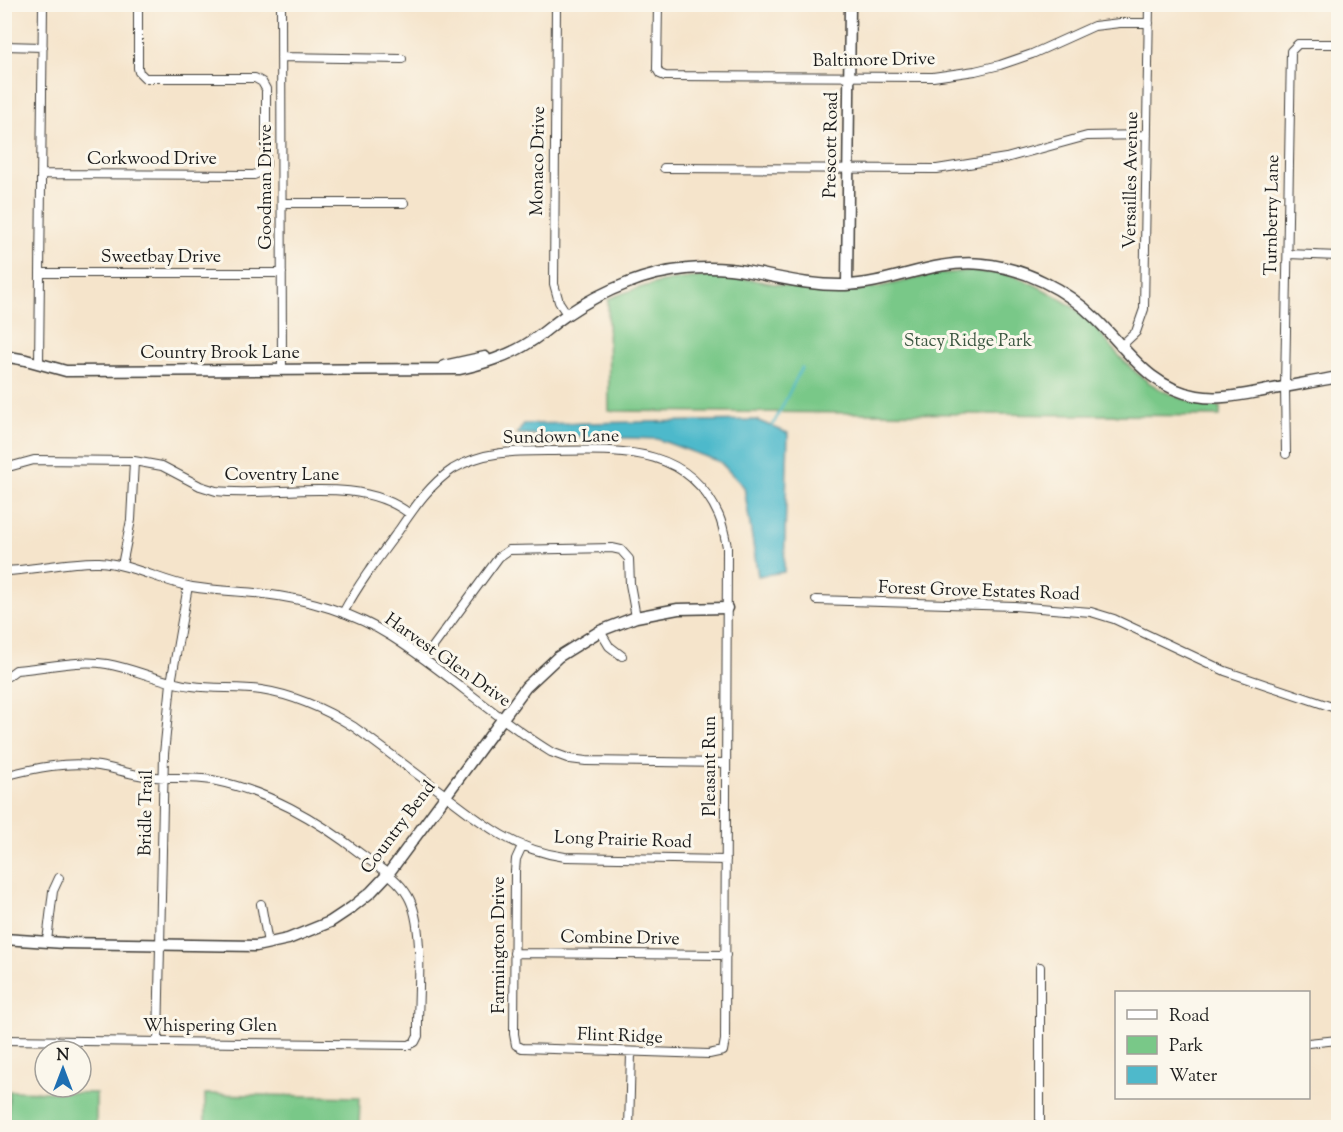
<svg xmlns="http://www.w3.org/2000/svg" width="1343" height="1132" viewBox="0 0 1343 1132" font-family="'Sorts Mill Goudy',serif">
<rect width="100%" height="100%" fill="#fbf7ec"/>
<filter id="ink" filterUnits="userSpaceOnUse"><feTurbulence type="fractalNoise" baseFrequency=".0167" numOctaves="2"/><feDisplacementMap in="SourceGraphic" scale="12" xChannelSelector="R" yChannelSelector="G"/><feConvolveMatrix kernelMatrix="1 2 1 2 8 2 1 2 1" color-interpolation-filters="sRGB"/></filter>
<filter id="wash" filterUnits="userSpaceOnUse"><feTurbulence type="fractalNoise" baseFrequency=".008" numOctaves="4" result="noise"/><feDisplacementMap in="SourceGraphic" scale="24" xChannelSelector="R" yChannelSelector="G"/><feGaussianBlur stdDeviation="1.35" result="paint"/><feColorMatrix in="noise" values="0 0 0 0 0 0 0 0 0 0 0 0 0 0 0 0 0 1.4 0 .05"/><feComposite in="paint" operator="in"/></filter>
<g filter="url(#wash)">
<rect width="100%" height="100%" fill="#f5e4cb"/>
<path fill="#79c888" stroke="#4a7252" stroke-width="1.5" d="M969,271C982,272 997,272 1010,275C1031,281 1067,301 1083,315C1095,325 1103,337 1113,349C1145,387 1173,400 1220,407V416L609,411L608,299C649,282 692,273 737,278C770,281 800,291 833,292C867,292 899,282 932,275C944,273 957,272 969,271Z
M9,1091L96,1093V1127H8Z
M205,1094L360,1097L359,1127H205Z"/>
<path fill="#4eb9cb" stroke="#356a74" stroke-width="1.5" d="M756,420L788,433L784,572L758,576L744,487L720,462L657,439L517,434L524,424Z"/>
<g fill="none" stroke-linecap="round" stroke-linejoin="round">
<path stroke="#4eb9cb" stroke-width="2" d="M772,427L802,367"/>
</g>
</g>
<g filter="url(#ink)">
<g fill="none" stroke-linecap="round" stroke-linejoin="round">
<defs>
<path id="street" d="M281,4L282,370
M556,4L554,284L559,302L567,314
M658,4L657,69L660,74L665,76L933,77L975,71L1000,65L1032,54L1094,26L1120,23H1149
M4,46L43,47
M281,57L402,59
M664,168L937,169L1006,158L1087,136L1147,135
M41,174L254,175L263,171L266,165V89L262,82L255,78H145L139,72L138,68V4
M282,203H404
M1288,254L1338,256
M40,273H282
M1120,347L1136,332L1144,309L1149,4
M39,364L43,4
M1286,454L1285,387L1291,51L1298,44H1338
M12,466L34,460L134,461L162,466L200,486L216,491C278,498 357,473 410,514
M122,565L131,520L134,461
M4,571C36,570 68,561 99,562C132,564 160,581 192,587C216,591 240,591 264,594C308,599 355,613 392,637C447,672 495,718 551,752L570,759L586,761L726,763
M816,600L1014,606L1091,612L1114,619L1225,671L1338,709
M343,613C359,583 379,557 399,530C414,508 430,484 453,469C484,450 519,451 554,451C620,450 688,445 719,516C723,525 725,537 727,547L725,1040L723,1051L709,1054L522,1048L516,1045L514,1034L515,871L516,859L522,846
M600,631L609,646L622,656
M424,659L499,557L509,550L612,548L621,550L629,559L630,584L636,617
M8,676L16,670C46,668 77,659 107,664C136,669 162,683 192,686C215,689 238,687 261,690C295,695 325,709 354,727C383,748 411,770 440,791C480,822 513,850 565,857L726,860
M4,776C35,768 67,761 99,766C113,768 125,773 139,775C163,780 188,776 212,780C268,791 316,819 361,854C377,866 398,878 408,896C426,927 417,999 418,1036L415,1042L409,1045L4,1040
M261,904L268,943
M47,941L53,891L59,878
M514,953L726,955
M1040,967V1128
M158,1042L164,754L171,683L188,586
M1308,1043L1338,1040
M629,1128L631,1053"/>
<path id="secondary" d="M847,285L850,4
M4,356L26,360L66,371L459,369C480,365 511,355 530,342C543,334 555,322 568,314C587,301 607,291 628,283C666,268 710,264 750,272C782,278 812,286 845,285C892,284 932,259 982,264C1024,268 1066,289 1096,319C1129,351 1148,387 1197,396C1219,400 1241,395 1263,391C1288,386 1313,382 1338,377
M444,366L485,357
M4,939L64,943L256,946L288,939L330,922L351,908L371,892L388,874L526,687L558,657L600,631L636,617L678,609L727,608"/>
</defs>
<use href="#street" stroke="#3d3a36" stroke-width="10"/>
<use href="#secondary" stroke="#3d3a36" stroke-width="13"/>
<use href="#street" stroke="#fff" stroke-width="8"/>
<use href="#secondary" stroke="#fff" stroke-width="10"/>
</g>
</g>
<g text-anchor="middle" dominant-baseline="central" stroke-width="6" stroke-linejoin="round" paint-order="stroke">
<g font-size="18" fill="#1c1c1c" stroke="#fbf7ec">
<text transform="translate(874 61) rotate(-1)">Baltimore Drive</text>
<text transform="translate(832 145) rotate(-89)">Prescott Road</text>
<text x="152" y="160">Corkwood Drive</text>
<text transform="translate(539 161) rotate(-89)">Monaco Drive</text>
<text transform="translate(1132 180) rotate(-89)">Versailles Avenue</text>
<text transform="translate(267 187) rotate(-90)">Goodman Drive</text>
<text transform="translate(1273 215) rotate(-89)">Turnberry Lane</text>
<text x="161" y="258">Sweetbay Drive</text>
<text x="220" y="354">Country Brook Lane</text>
<text transform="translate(561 438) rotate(-1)">Sundown Lane</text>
<text x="282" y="476">Coventry Lane</text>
<text transform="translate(979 592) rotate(2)">Forest Grove Estates Road</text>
<text transform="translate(447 661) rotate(35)">Harvest Glen Drive</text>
<text transform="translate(711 766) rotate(-90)">Pleasant Run</text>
<text transform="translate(147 813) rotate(-89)">Bridle Trail</text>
<text transform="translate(399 828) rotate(-53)">Country Bend</text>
<text transform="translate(623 841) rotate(2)">Long Prairie Road</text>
<text transform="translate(620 939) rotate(1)">Combine Drive</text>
<text transform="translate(500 945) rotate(-90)">Farmington Drive</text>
<text x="210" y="1027">Whispering Glen</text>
<text transform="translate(620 1037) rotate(2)">Flint Ridge</text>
</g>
<g font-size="18" fill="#3d5842" stroke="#fbf7ec">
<text x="968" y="342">Stacy Ridge Park</text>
</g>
</g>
<rect width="1343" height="1132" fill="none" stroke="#fbf7ec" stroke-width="24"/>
<rect x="1115" y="991" width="195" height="108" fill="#fbf7ec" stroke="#a29f99" stroke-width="1.5"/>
<rect x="1127" y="1010" width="30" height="9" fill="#ffffff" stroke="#a29f99" stroke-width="1.5"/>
<text x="1169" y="1021" font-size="18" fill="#1c1c1c">Road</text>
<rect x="1127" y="1036" width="30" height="18" fill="#79c888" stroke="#a29f99" stroke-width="1.5"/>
<text x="1169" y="1051" font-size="18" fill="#1c1c1c">Park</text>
<rect x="1127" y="1066" width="30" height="18" fill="#4eb9cb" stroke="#a29f99" stroke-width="1.5"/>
<text x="1169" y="1081" font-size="18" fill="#1c1c1c">Water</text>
<g transform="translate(63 1069)"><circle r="28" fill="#fbf7ec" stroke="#a29f99" stroke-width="1.5"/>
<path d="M0-4.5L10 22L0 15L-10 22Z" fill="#1f6fb2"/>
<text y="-9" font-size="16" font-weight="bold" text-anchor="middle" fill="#1c1c1c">N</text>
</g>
</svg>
